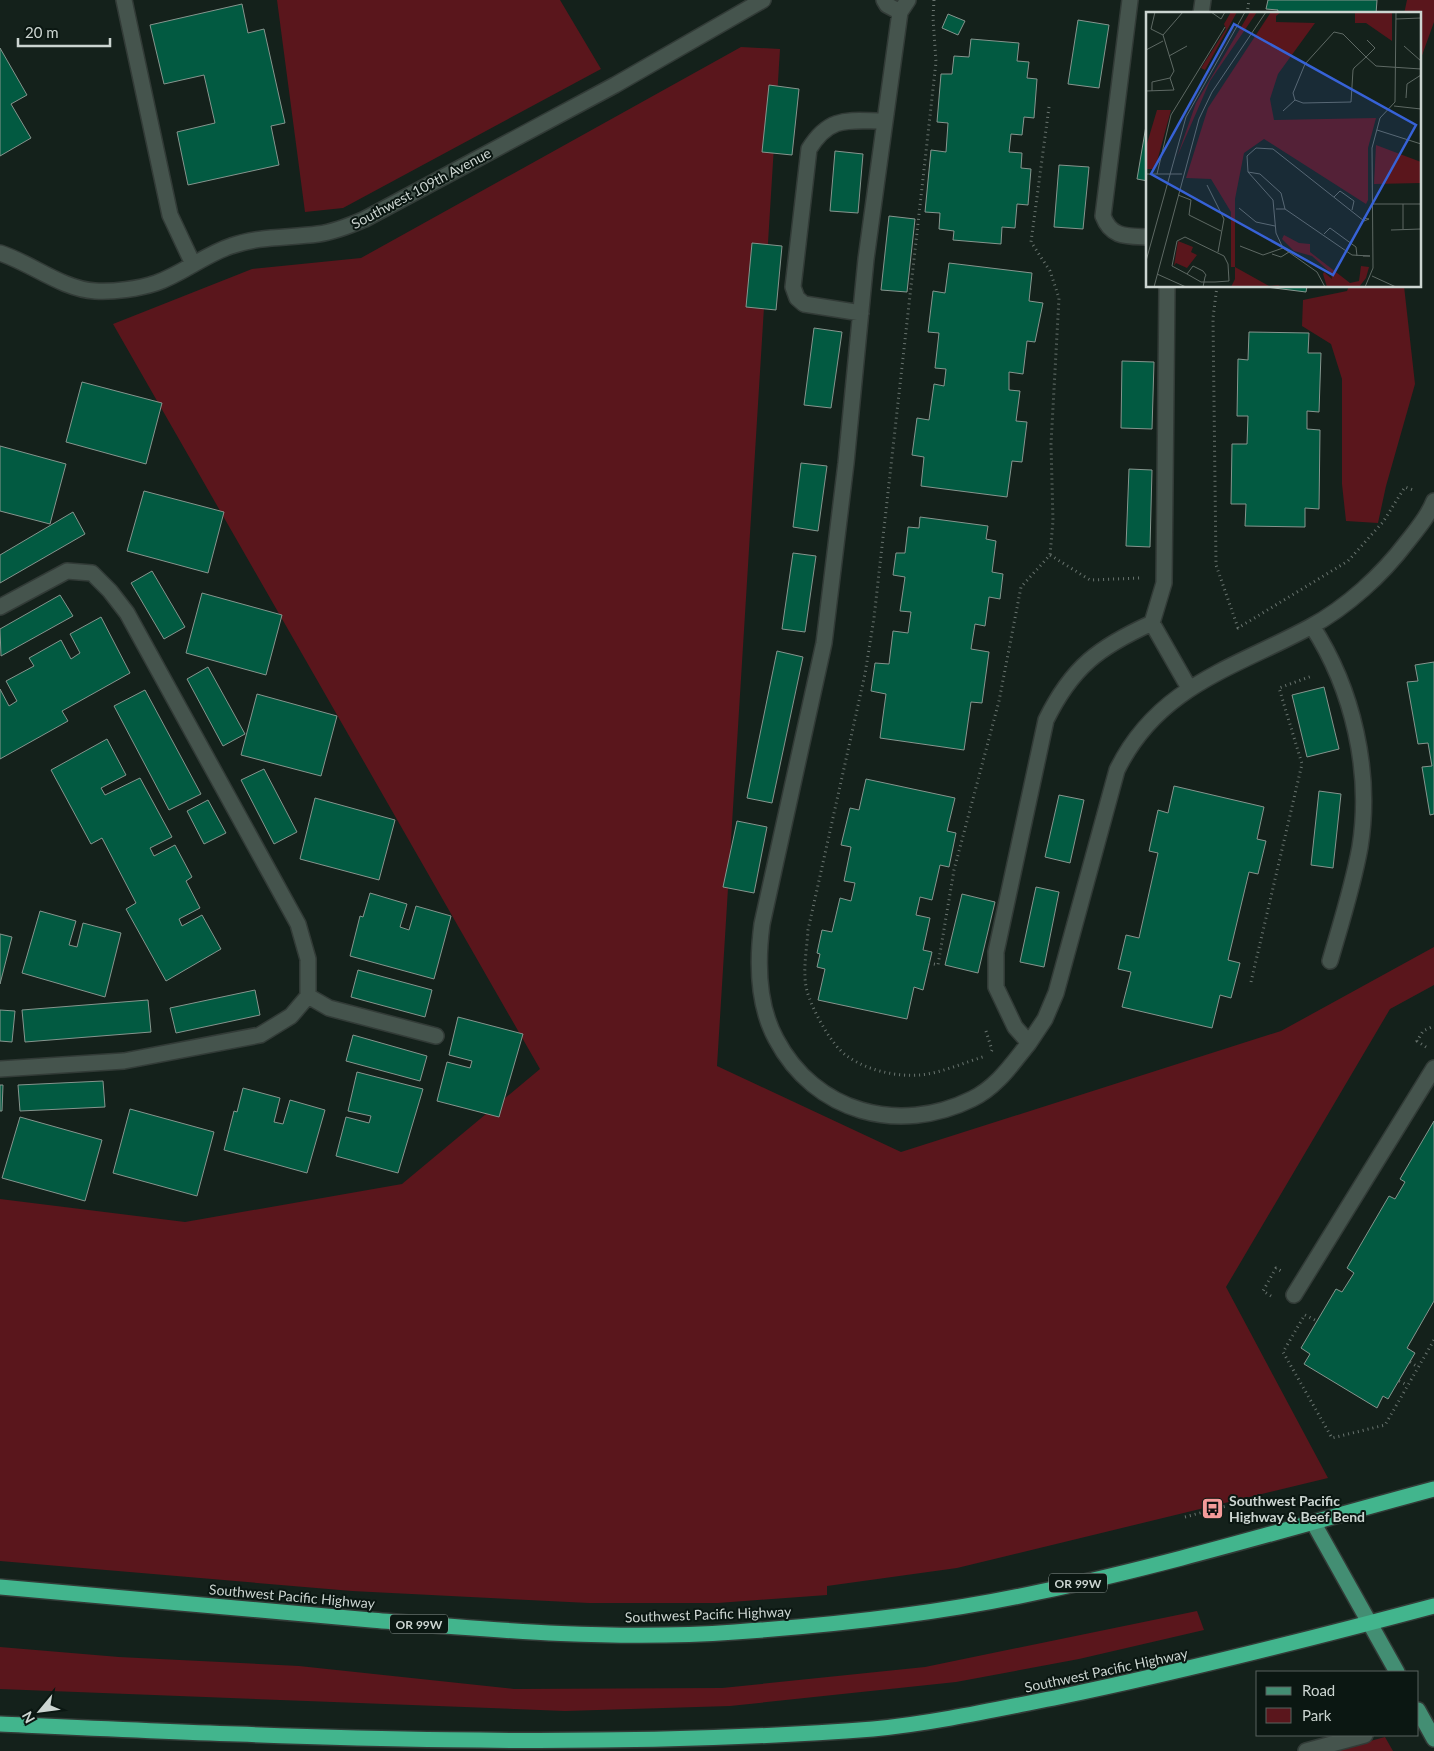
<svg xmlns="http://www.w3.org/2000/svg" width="1434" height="1751" viewBox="0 0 1434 1751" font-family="Lato,sans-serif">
<rect width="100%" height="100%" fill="#14211b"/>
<path fill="#5a161c" d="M277,0H560L601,69L343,208L305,212Z
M1407,0H1434V22L1420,61V14H1404Z
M741,47L780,49L717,1066L901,1152L1281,1031L1434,947V985L1390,1009L1226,1287L1328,1478L957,1568L827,1586V1595L718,1603H589L352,1591L0,1561V1199L185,1222L402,1184L540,1069L113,324L252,269L361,258Z
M1349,286H1404L1415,384L1386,486L1378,523L1346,521L1342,484V379L1331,344L1302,326L1303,300L1347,291Z
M1197,1611L1204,1630L1079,1659L956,1682L730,1706L565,1711L0,1689V1647L119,1657L299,1666L514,1689L722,1688L925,1667Z
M1385,1737L1393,1751H1333Z"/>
<path fill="#025a41" stroke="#86958e" d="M1268,0H1377L1376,14H1277L1278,10L1266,9Z
M242,4L248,33L264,29L285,123L271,126L279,165L188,185L177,132L215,123L204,75L164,84L150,25Z
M948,14L965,21L958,35L942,28Z
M1078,20L1109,25L1099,88L1068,84Z
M971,39L1019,43L1017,61L1029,62L1027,78L1037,79L1034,118L1024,117L1022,135L1011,134L1009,152L1022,153L1021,168L1031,169L1028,205L1017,204L1015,228L1002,227L1001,244L953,240L954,231L939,229L940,213L925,212L931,150L946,152L948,123L937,122L941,74H952L954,56L969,57Z
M0,48L27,95L11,104L31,138L0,156Z
M769,85L799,89L792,155L762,152Z
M1148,114V181L1137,179Z
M835,151L863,154L858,213L830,211Z
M1059,165L1089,167L1083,229L1054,227Z
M889,216L915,219L907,292L881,290Z
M752,243L782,246L776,310L746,307Z
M949,263L1032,273L1029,301L1043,303L1035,342L1027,341L1023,374L1009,372V390L1020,391L1016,421L1027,422L1022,462L1012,461L1007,497L921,486L924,457L912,455L917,418L929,420L934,384L944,386L946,369L935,368L939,333L928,332L933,291L945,293Z
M1258,286H1307L1306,292Z
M814,328L842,332L831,408L804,405Z
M1249,332L1309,333L1308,353H1321L1319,412L1307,411V429L1320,430L1319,509L1305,508V527L1245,526L1246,504H1231L1232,444H1247L1248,416H1237L1238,359L1248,360Z
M1122,361L1154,362L1152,429L1121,428Z
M82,382L162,403L146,464L66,442Z
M0,446L66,464L50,524L0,511Z
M801,463L827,466L818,531L793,527Z
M1129,469L1152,470L1150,547L1126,546Z
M144,491L224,512L208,573L127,551Z
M73,512L85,534L0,583V555Z
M920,517L988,526L986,539L996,541L992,572L1003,574L1000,599L989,597L985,626L975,624L971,649L989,652L982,703L971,702L964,750L880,738L886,694L871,691L875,663L889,664L893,631L908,633L911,612L900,611L905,577L893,575L896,553H905L908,527L919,528Z
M793,553L816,556L805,632L782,629Z
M152,571L185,627L164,639L131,583Z
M202,593L282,615L266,675L186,653Z
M60,595L73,616L1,656L0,629Z
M101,617L130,673L62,711L68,721L0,759V689L9,706L17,701L6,681L34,666L29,658L61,640L71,659L80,653L70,634Z
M777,651L803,657L772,803L747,798Z
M1434,662V814L1430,815L1422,767L1432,766L1428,743L1418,744L1407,682L1418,681L1415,665Z
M208,667L245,734L223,746L187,679Z
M1324,687L1339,749L1307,757L1292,695Z
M145,690L201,794L169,810L114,706Z
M257,694L337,716L321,776L241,755Z
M107,739L126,775L101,788L105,795L140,778L172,837L150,848L154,856L175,845L192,877L186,881L200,908L179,919L182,926L202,915L221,949L166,981L126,909L136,903L102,838L91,844L51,770Z
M264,769L297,832L274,844L241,780Z
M866,779L955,798L947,831L956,833L949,867L940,865L932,900L920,897L916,915L930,918L923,950L932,952L923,990L914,987L907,1019L818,1000L825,969L817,967L820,954L817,953L822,930L832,932L840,898L851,901L855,883L844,881L851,847L841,845L850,808L859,810Z
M1174,786L1264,807L1257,839L1266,841L1258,874L1249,872L1228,960L1240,963L1231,998L1220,995L1212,1028L1122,1007L1131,972L1118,969L1126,935L1139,938L1158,853L1149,851L1158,810L1168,813Z
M1319,791L1341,794L1333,868L1311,865Z
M1059,795L1084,800L1070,863L1045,857Z
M315,798L395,820L379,880L300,859Z
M208,800L226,833L204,844L187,811Z
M737,821L767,827L754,893L723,887Z
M1036,887L1059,892L1044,967L1020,962Z
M370,893L407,904L400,927L409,930L416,906L451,916L434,979L350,956L360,916L363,917Z
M962,894L995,902L978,973L945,965Z
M40,911L76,921L69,945L77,947L83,923L121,933L105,997L22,973Z
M0,934L12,937L0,984Z
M358,970L432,990L425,1017L351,997Z
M255,990L260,1015L176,1033L170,1008Z
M148,1000L151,1032L25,1042L22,1010Z
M0,1010L15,1011L12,1042L0,1041Z
M458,1017L523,1034L499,1117L437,1101L447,1062L470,1068L472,1061L449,1055Z
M353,1035L427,1056L420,1081L346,1061Z
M357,1072L423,1089L398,1173L336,1156L346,1117L369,1123L371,1116L348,1111Z
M103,1081L105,1107L20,1111L18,1085Z
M0,1085H3L2,1111H0Z
M243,1088L280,1098L274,1122L283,1124L290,1100L325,1110L307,1173L224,1150L234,1111L237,1112Z
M130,1109L214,1132L197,1196L113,1173Z
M20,1117L102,1140L85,1201L2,1178Z
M1434,1121V1301L1407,1348L1415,1353L1388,1399L1383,1396L1377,1408L1304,1364L1310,1354L1301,1348L1336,1289L1342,1292L1354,1273L1347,1268L1389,1196L1395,1199L1405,1182L1400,1179Z"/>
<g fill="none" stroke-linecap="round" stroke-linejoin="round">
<defs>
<path id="minor" d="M124,0L170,215L193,264
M884,0L887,5L900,12
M908,0L900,12L866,259L846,463L824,643L762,924C757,962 757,1004 776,1039C815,1113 899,1135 972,1099C997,1087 1012,1064 1029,1043L1015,1027L996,987V952L1046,720C1072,667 1099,647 1152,623
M1130,0L1103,216C1111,238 1127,236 1148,237
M1201,14L1203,0
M0,253C31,263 62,289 95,291C114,292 138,289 156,283C182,274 204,255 231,246C258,236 289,238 318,234C334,232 349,226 365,219L615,85L763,0
M1167,286L1164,583L1152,623L1189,688
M861,313L804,304L797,298L793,287L809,149C830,115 849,121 884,121
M0,607L67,571L92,573L110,591L127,613L298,924L308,959V996L291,1016L260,1035L124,1061L0,1069
M1312,626C1353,689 1372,772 1360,847C1353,886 1341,923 1330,961
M308,996L329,1008L436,1036
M1029,1043L1045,1019L1056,993L1117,770C1158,686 1234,668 1310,627C1347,607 1382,575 1407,542C1417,529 1428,517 1434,501
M1294,1295L1434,1068
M1306,1751L1365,1735"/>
<path id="major" d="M1313,1522L1397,1672
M1418,1710L1434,1739"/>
<path id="highway" d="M0,1587C124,1598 247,1609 371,1620C492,1630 614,1641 735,1632C836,1625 939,1614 1039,1592C1172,1564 1303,1524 1434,1489
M0,1724C292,1737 581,1751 873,1729C935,1723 998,1709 1059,1697C1185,1671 1310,1639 1434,1606"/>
</defs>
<use href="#minor" stroke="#323b37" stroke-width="18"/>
<use href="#major" stroke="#323b37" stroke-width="18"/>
<use href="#highway" stroke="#323b37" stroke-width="18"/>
<path stroke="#69746f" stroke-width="3" stroke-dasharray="1 4" stroke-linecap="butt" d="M934,0L933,18L936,62L874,618L865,674L808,930C807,949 802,972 807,991C812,1009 831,1045 847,1056C866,1070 896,1077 920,1075C942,1073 965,1062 986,1056
M1247,14L1249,0
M1049,107L1031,242L1050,271L1059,298L1051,444L1053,521L1050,555
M1217,286L1213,318L1216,565L1238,628L1348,561L1383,522L1405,487L1413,490
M929,963L938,965L954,870L999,701L1021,587L1050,555L1090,580L1140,578
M1251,982L1302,764L1279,688L1312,676
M986,1031L992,1050L991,1052
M1426,1047L1417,1041L1423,1031L1434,1026
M1271,1296L1263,1291L1276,1268L1281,1271
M1305,1315L1317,1321
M1303,1318L1283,1352L1332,1438L1385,1425L1434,1340
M1410,1362L1418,1367
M1399,1381L1407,1385
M1185,1517L1245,1501"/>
<use href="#minor" stroke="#45544d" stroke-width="15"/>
<use href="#major" stroke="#438e73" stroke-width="15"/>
<use href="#highway" stroke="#42b58d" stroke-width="15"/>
</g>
<defs>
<symbol id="bus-square" viewBox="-11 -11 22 22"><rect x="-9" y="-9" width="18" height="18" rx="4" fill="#f59b9a" stroke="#0b1712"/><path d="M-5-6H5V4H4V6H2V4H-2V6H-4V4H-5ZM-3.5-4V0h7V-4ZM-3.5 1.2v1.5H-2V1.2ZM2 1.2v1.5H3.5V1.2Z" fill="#111"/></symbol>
</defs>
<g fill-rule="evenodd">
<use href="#bus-square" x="1200" y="1496" width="25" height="25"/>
</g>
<g text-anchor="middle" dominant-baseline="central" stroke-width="4" stroke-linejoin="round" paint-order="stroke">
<g fill="#0b1712" stroke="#929c98" stroke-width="1">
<rect x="1049" y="1573.5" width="58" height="19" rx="4"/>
<rect x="390" y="1614.5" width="58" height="19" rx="4"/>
</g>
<g font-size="12" font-weight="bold" fill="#ccd5d1">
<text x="1078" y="1583">OR 99W</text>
<text x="419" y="1624">OR 99W</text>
</g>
<g font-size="14" fill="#ccd5d1" stroke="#0b1712">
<text transform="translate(421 188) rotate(-28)">Southwest 109th Avenue</text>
<text transform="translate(292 1596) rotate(5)">Southwest Pacific Highway</text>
<text transform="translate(708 1614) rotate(-2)">Southwest Pacific Highway</text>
<text transform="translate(1106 1670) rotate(-12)">Southwest Pacific Highway</text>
</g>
<g font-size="14" font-weight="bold" fill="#ccd5d1" stroke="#0b1712" text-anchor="start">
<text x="1229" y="1500">Southwest Pacific<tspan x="1229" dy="16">Highway &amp; Beef Bend</tspan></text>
</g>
</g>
<g transform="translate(1146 12)">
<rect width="275" height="275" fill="#14211b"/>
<path d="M85,0H91L59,58L55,56L80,17L78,12ZM104,0H111L64,69L31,145L50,91ZM125,0H135L130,4V10L169,11L132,62L124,87L128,108L230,106L222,136V188L220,192L118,127L98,141L89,187V255L123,274L134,273L130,275H85L89,267V255H85V200L65,167L40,166L62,96ZM209,0H246V29L220,11H209ZM11,98H25L9,157H0V135ZM230,133L275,150V171L228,172ZM138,223L153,231L164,232V240L204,271L213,269L215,254L223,255L220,266L213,275H181L177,262L178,260L186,267L185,261L166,244L148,239L136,227ZM32,229L47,235L45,240L51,243L41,256L30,251L28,254Z" fill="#5a161c"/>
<path fill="none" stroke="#5e6964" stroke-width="1" d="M9,0L5,17L17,23L37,0M65,0L75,7L79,0M250,7L275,6M221,28L229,36L220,45L208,56L207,58L205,90L157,91L149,88L147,81L159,52L188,20L197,22L220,45L230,54L275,57M258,34L275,49M0,38L17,29M23,44L41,34M0,79L28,78L24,66M6,79V70L24,66L28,59L17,23M260,86L261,72L275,63M248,94L275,97M137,99L149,88M231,118L275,132M102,160L127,188L130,221L137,236M0,162H36M11,162L25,103L79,15M61,173L78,207L72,240M32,183L45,188L43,203L75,219M188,185L194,179L208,189L206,198M226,192H275M257,192V217M93,196L110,210L129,214M130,197H139L206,243L224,244H217M139,197L135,181L114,162L102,160L101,144L110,136L127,137L218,209L223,207L217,206M245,218L275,217M178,222L184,216L210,235L211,244M94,234L117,243L137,236L171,260L179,275M126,242L135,245L143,240M0,249L40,105L99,0M11,262L40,275M41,262L55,270H69L83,269L82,252L78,244L39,225L31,229L26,254L41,262L47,254L57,259L60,263L59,265L57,275M226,264L250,275M8,275L53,107L66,80L120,0M142,275H166M219,275L227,256L226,136L234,106L249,90L250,0"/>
<path fill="#3762d7" fill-opacity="0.15" stroke="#3762d7" stroke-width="2.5" d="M88,12L270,113L187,263L5,162Z"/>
<rect width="275" height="275" fill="none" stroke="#ccd5d1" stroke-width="2.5"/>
</g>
<rect x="1256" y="1671" width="162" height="65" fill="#0b1712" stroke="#58635e"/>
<rect x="1266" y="1687" width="25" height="8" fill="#438e73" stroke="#58635e"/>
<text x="1302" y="1696" font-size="15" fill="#ccd5d1">Road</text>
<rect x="1266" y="1708" width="25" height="15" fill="#5a161c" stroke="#58635e"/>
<text x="1302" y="1721" font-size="15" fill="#ccd5d1">Park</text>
<g transform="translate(40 1711) rotate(241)" stroke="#0b1712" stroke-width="4" paint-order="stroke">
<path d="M0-4L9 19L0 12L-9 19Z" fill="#ccd5d1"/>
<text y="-8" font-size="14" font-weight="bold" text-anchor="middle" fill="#ccd5d1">N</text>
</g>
<path d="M18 38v8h92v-8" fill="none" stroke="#ccd5d1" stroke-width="2.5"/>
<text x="25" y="38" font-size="15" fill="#ccd5d1" stroke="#0b1712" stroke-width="4" paint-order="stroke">20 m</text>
</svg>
